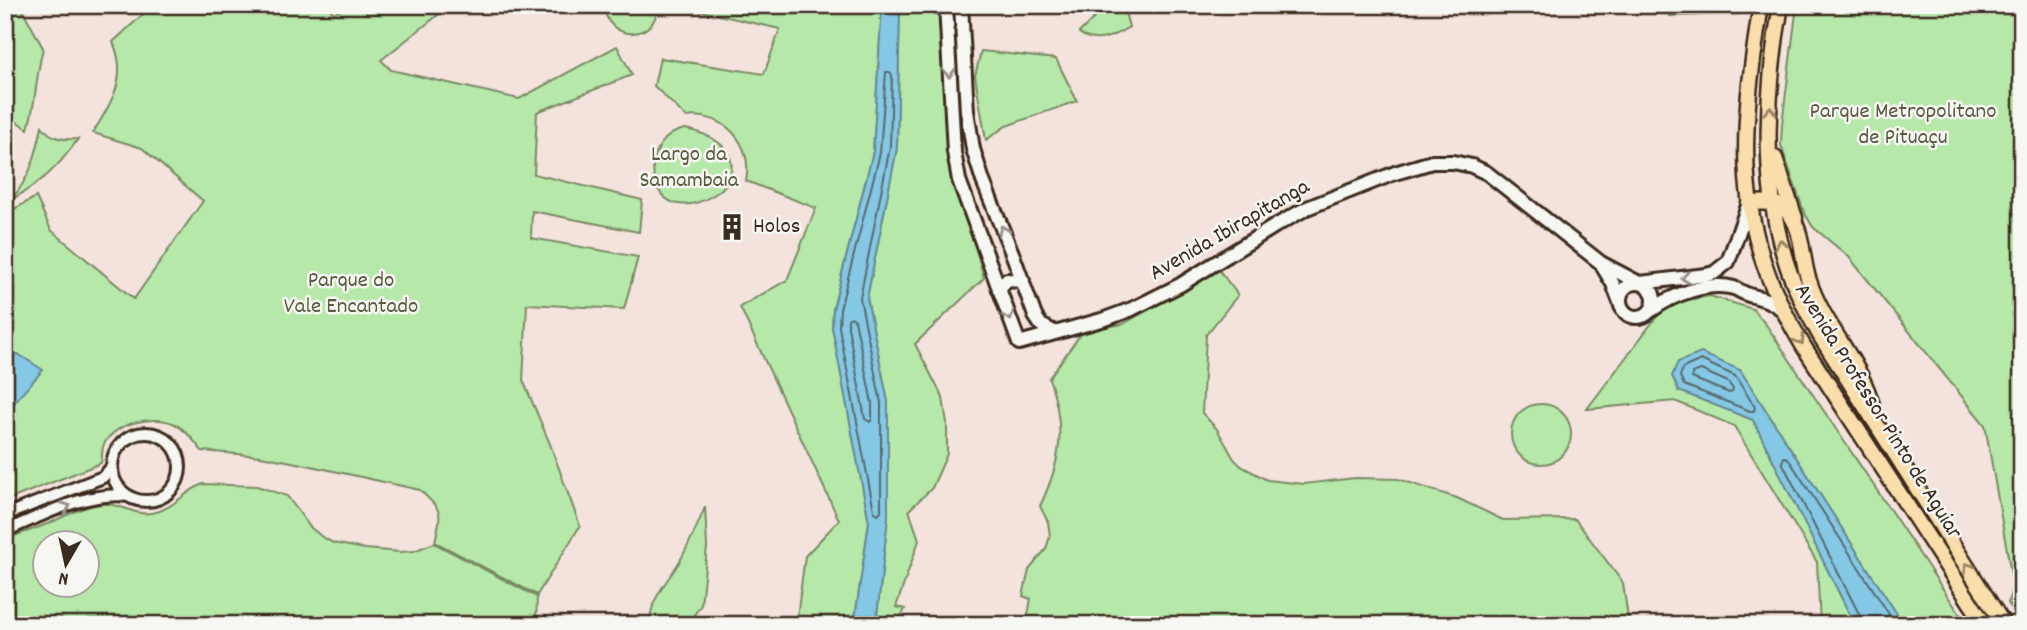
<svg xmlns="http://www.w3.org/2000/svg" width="2027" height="630" viewBox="0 0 2027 630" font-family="Dekko,sans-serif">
<rect width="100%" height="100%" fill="#f4e2dd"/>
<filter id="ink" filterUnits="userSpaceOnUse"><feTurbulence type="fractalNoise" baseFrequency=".0143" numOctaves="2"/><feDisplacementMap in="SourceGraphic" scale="14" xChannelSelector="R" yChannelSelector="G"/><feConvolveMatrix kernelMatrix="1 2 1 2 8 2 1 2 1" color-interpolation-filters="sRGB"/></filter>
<g filter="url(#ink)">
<path fill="#b6e9a9" stroke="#788a64" stroke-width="2" fill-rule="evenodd" d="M5,5H20L43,48C36,75 36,103 28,129L5,114Z
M153,5H326L334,13L352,5H441L447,8L381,60L391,70L519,99L617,46L632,75L537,112L534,174L642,200L639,232L532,211L531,238L638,257L624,309L527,304L523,380L550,444L580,526L537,595L435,542C442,509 443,513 420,490L302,464L261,456L202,451C194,441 186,430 175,424C154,414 111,423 103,447C102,451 102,458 101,463L5,501V408L13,404L18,354L5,355V214L36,197L51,230L134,299L203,201L142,148L93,133C111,102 129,79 113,42Z
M604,5H658C657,42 606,43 604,5Z
M675,5H882L873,152L833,309L832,327L869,522L854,625H796L805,556L839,520L740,307L787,280L816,208L746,181C754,143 723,111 686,117L654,86L660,58L764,74L780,29Z
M900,5H940L961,195L984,278L915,344L943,398L947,423V454L932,488L909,510L919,540L896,607L905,609L897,625H876L888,517V402L867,298L897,148Z
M1097,5H1123L1129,27C1113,36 1096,46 1079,33L1097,15Z
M1665,5H1742L1739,14L1670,16Z
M1797,5H2022V625L2008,603L2013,585L1985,425L1849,257L1813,227L1804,212L1781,145L1782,124Z
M981,51L1056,59L1077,101L1006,126L986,140L975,76Z
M42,126C51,139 63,140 78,139C57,169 42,182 11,200C31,176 36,156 42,126Z
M685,129C707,133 736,146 731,172C729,182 723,189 715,194C649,236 631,140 685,129Z
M1219,270L1238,295L1206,335L1202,413L1217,429L1234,459L1241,466L1267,480L1304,484L1355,478L1398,479L1457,498L1503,520L1575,519L1623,583L1629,625H1026L1031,599L1023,596L1029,570L1046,549L1050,536L1048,522L1040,506C1062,460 1066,427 1049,378L1083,331L1123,324Z
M1710,296L1753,309L1767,326L1967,625H1904L1740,370L1679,391L1753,420L1855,625H1820L1817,562L1734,426L1675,401L1587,409L1658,315L1672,303Z
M1511 434a30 30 0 1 1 60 0a30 30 0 1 1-60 0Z
M203,484L257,486L287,496L310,527L322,537L333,543L365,549L401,552L414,551L434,543L537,597L536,625H5V539C19,534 33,530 47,524C65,517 83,505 104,504C121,503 134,516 151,513C171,511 185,491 203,484ZM46,542H88V584H46Z
M705,507L707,547L701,605L687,625H651C647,601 670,579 681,559C690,542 698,525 705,507Z"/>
<path fill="#84c8e5" stroke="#678995" stroke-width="2" d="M882,5H900L897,148L867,298L888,402V517L876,625H854L869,522L832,327L833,309L873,152Z
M1701,353L1740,370L1904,625H1855L1753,420L1679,391L1672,376L1678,362Z
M18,354L43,370L13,404L5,408V355Z"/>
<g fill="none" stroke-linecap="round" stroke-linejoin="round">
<path stroke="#58696e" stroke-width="2" d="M886,72H890L892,75L890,147L860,298L881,403V511L878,514L874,511L839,327L840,309L880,153Z
M851,317L855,320L872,403V419L870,422L865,419L848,327V319Z
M1701,360L1735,376L1755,407L1754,411H1750L1684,385L1680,376L1683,368Z
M1701,370L1728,382L1733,389L1732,392L1729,393L1692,378V373Z
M1862,625L1859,614L1782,462L1784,457L1788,458L1896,625"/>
<defs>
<path id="tertiary" d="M112 467a34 34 0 1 1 68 0a34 34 0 1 1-68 0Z
M5,515L103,477L112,467
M5,531C42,516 88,490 129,496"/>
<path id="secondary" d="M946,5L954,152L959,180L1019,343L1105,319L1132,309L1180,285L1275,226L1307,208L1395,173L1432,162H1453L1472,166L1487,173L1601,263L1639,283
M961,5L967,111L973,149L983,181L1014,258L1035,316L1041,325L1054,332
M1603,267L1613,284L1620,302
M1620 300a17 17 0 1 1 34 0a17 17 0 1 1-34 0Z
M1640,283L1706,275L1714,273L1728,262L1749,203
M999,290L1007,280L1023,281
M1652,310C1672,295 1708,281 1734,288C1739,290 1743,293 1749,295C1764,299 1770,300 1783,310"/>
<path id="primary" d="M1761,5C1740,137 1731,228 1804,347L1985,625
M1781,5C1767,81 1761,180 1784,255C1792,284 1806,311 1821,337L2004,625
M1775,158L1795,218
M1749,203C1761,202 1776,201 1786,210C1804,227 1801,259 1809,281C1824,328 1864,364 1874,413"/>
</defs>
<use href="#tertiary" stroke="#3b2a1e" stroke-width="16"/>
<use href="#secondary" stroke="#3b2a1e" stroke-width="18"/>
<use href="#primary" stroke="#3b2a1e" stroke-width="19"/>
<use href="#tertiary" stroke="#f6f6f2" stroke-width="10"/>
<use href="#secondary" stroke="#f6f6f2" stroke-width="12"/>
<use href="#primary" stroke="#f9deab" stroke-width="14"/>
</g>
<defs><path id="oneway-chevron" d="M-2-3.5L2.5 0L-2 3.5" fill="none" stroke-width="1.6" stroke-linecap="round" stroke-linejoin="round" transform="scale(1.75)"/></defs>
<g stroke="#989088">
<use href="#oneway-chevron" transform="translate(949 73) rotate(87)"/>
<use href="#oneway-chevron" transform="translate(1003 230) rotate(-112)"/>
<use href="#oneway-chevron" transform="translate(1686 278) rotate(171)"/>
<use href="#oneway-chevron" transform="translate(1009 316) rotate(69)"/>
<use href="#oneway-chevron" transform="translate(66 507) rotate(-21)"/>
</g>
<g stroke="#9a8464">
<use href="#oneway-chevron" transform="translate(1770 111) rotate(-89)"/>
<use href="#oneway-chevron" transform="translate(1781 244) rotate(-104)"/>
<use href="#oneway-chevron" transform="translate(1800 340) rotate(58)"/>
<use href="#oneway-chevron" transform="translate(1968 567) rotate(-123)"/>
</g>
</g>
<defs>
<symbol id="building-bare" viewBox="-9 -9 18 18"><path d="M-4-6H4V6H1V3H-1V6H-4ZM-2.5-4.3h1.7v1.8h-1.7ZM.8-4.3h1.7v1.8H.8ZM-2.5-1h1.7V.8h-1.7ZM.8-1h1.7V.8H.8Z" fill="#3b2a1e" stroke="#f6f6f2" stroke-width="2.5" paint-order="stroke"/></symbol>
</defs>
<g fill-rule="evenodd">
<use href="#building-bare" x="713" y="208" width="38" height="38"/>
</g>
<g text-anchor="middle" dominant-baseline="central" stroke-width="5" stroke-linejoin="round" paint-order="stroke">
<g font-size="23" fill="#5a5a41" stroke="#f6f6f2">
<text x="1903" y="112">Parque Metropolitano<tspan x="1903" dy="26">de Pituaçu</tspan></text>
<text x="689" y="155">Largo da<tspan x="689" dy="26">Samambaia</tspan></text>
<text x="351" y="281">Parque do<tspan x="351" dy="26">Vale Encantado</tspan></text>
</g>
<g font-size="23" fill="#3b2a1e" stroke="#f6f6f2" text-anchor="start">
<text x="753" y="227">Holos</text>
</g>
<g font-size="23" fill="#3b2a1e" stroke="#f6f6f2">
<text transform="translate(1230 231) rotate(-30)">Avenida Ibirapitanga</text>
<text transform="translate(1877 412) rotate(58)">Avenida Professor Pinto de Aguiar</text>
</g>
</g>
<rect width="2027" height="630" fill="none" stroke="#f6f6f2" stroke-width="28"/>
<rect x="14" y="14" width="1999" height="602" fill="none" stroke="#3b2a1e" stroke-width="2.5" filter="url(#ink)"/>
<g transform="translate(66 564) rotate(189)"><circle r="33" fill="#f6f6f2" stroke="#aba49d" stroke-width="2"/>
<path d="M0-5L12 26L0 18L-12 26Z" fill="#3b2a1e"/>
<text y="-10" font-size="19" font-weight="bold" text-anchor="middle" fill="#3b2a1e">N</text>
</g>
</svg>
